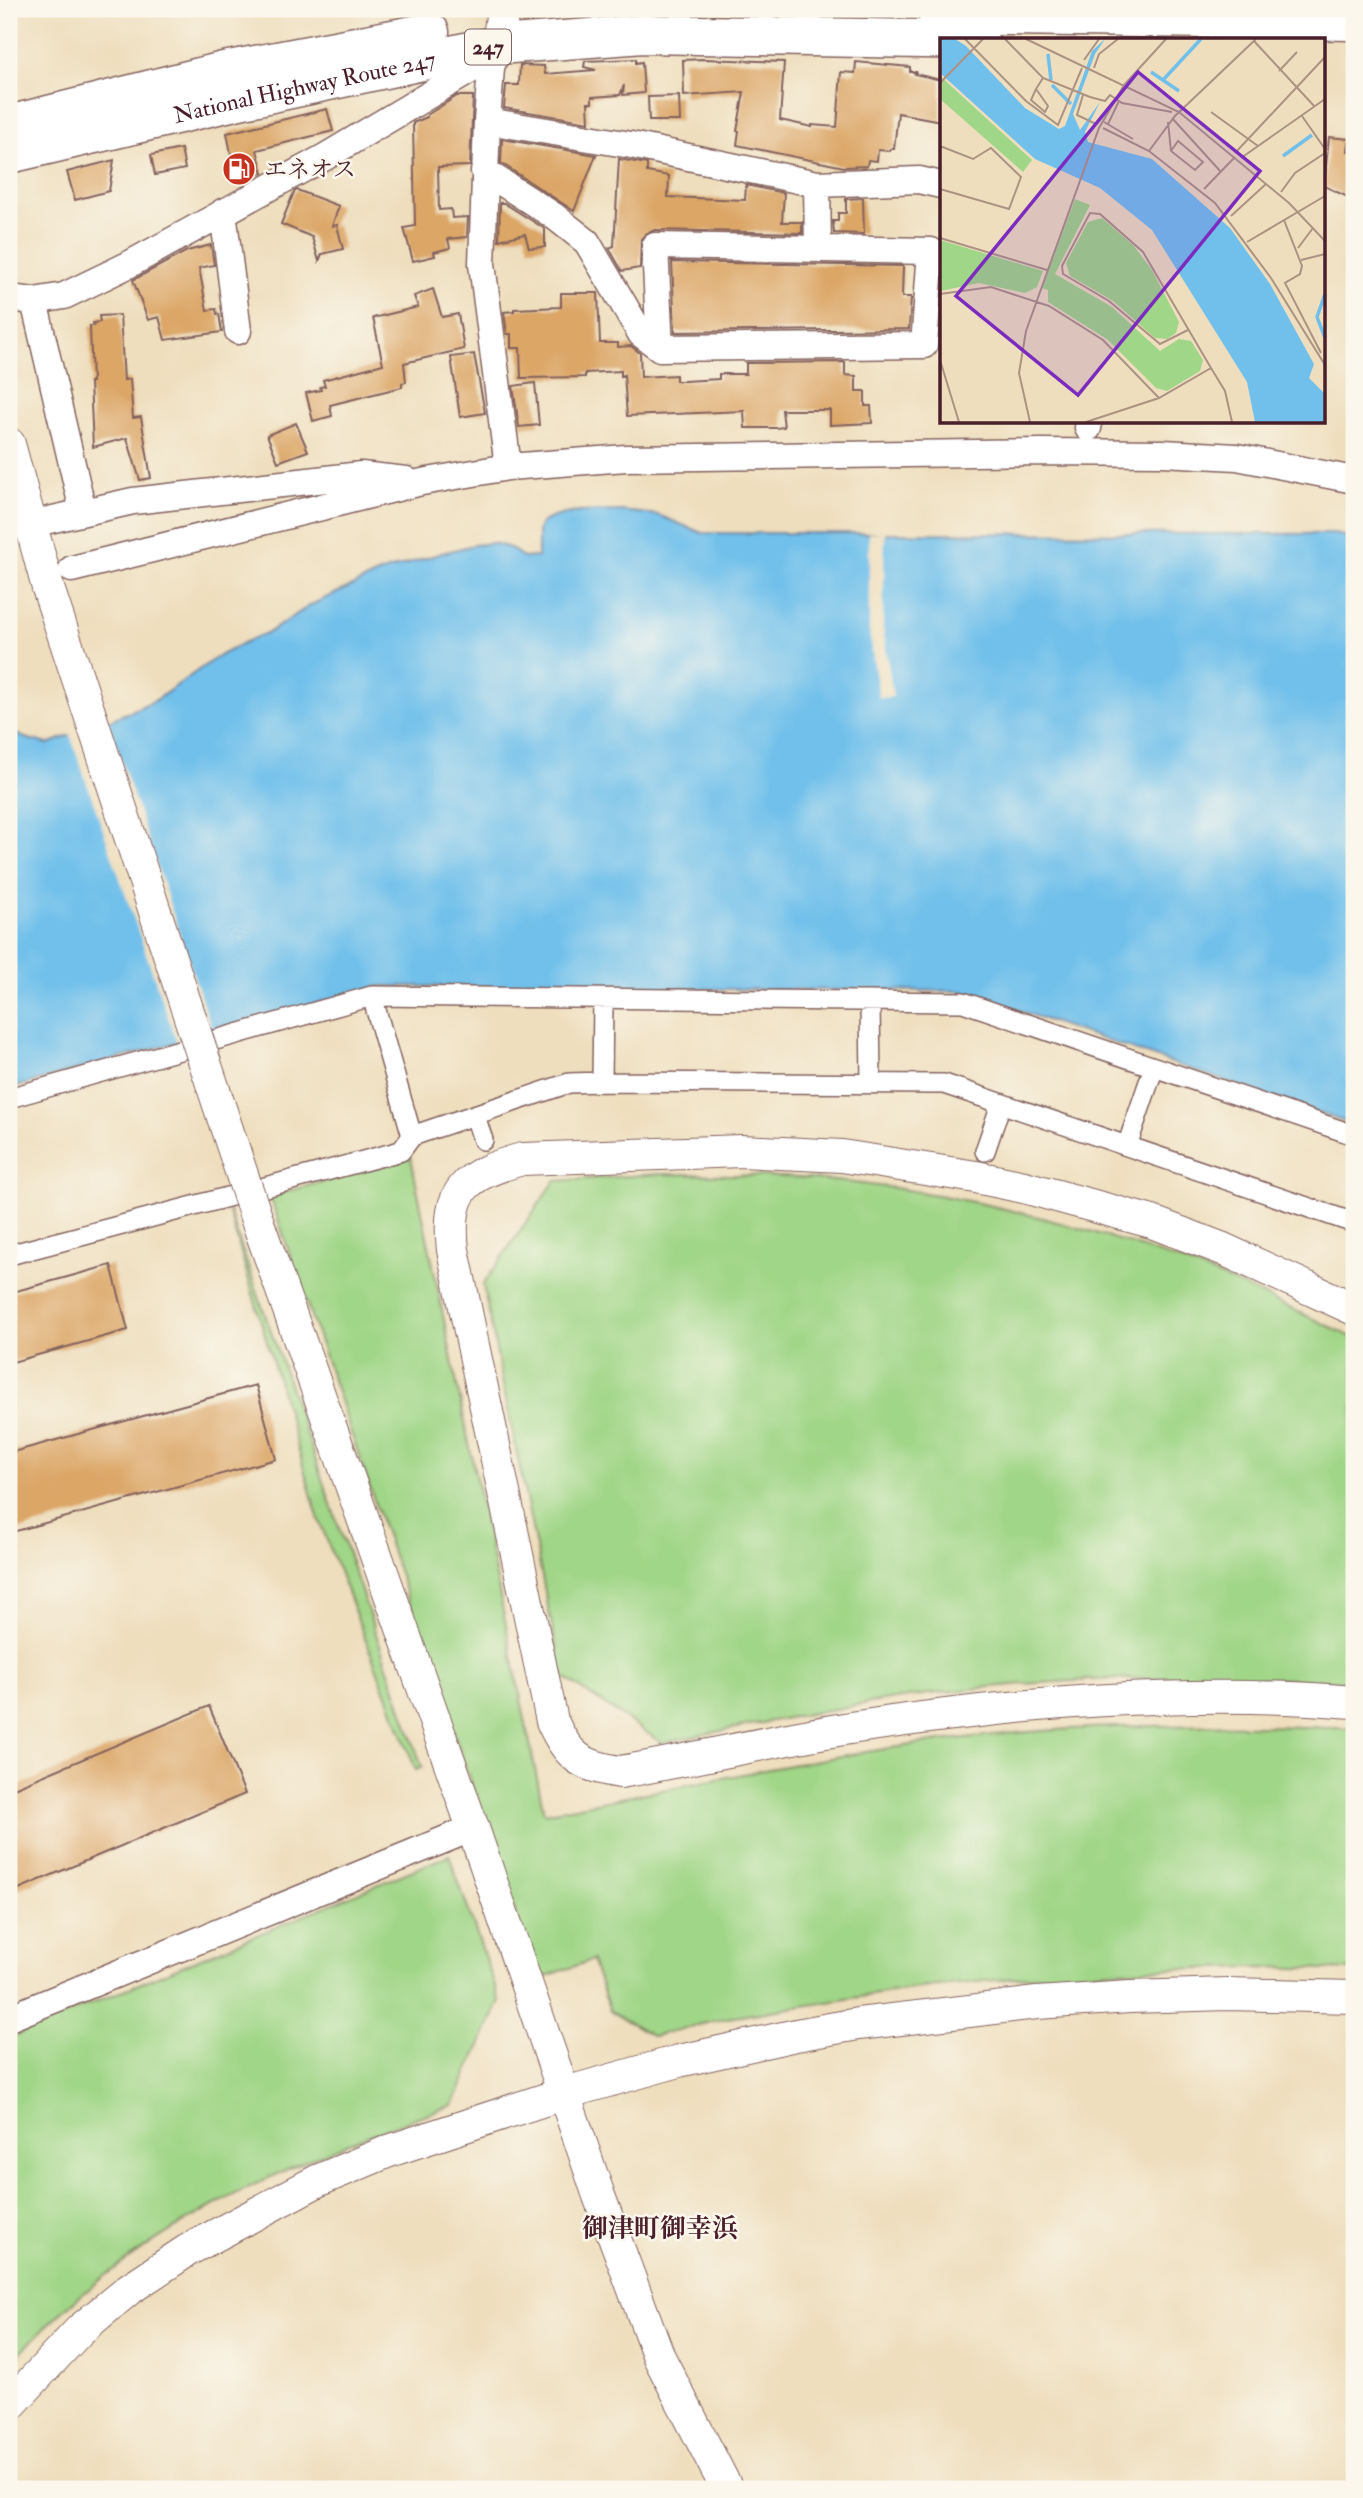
<svg xmlns="http://www.w3.org/2000/svg" width="1363" height="2498" viewBox="0 0 1363 2498" font-family="'IM FELL Double Pica','Noto Serif JP',serif">
<rect width="100%" height="100%" fill="#fbf7ec"/>
<filter id="ink" filterUnits="userSpaceOnUse"><feTurbulence type="fractalNoise" baseFrequency=".0143" numOctaves="2"/><feDisplacementMap in="SourceGraphic" scale="14" xChannelSelector="R" yChannelSelector="G"/><feConvolveMatrix kernelMatrix="1 2 1 2 8 2 1 2 1" color-interpolation-filters="sRGB"/></filter>
<filter id="wash" filterUnits="userSpaceOnUse"><feTurbulence type="fractalNoise" baseFrequency=".00686" numOctaves="4" result="noise"/><feDisplacementMap in="SourceGraphic" scale="28" xChannelSelector="R" yChannelSelector="G"/><feGaussianBlur stdDeviation="1.57" result="paint"/><feColorMatrix in="noise" values="0 0 0 0 0 0 0 0 0 0 0 0 0 0 0 0 0 1.4 0 .05"/><feComposite in="paint" operator="in"/></filter>
<g filter="url(#wash)">
<rect width="100%" height="100%" fill="#eedebd"/>
<path fill="#a0d687" stroke="#757a59" stroke-width="2" d="M411,1158L544,1813C681,1787 818,1756 957,1739C1089,1723 1222,1723 1354,1729V1970L1265,1967L1149,1969L1044,1975L910,1989L727,2018L653,2036L610,2011L592,1960L538,1979L270,1196Z
M661,1174C722,1175 784,1175 846,1182C959,1194 1073,1222 1180,1261C1239,1282 1297,1312 1354,1338V1682C1197,1673 1037,1676 882,1701C808,1713 735,1728 662,1743L562,1676L483,1285L555,1181Z
M227,1205L422,1767L416,1770L318,1517Z
M449,1855L500,2001L453,2105C288,2160 126,2233 9,2365V2038Z"/>
<path fill="#70c0eb" stroke="#5d708b" stroke-width="2" d="M621,511L658,515L702,533L1334,534L1354,538V1125L961,991L379,986L9,1089V730L25,738L48,744L106,722L156,700L217,657L243,643L271,631L311,605L382,572L442,553L474,545L493,543L510,548L524,558L538,557V530L541,523C564,509 594,512 621,511Z"/>
<path fill="#eedebd" d="M885,532L883,627L893,697L879,698L869,631V533Z
M107,718L214,1035L178,1046L69,732Z"/>
<g id="blocks">
<path fill="#dba666" d="M636,59V63L642,62L644,93L623,95L624,85L620,95L592,97V103H588L589,122L504,108L506,85H519L520,65L544,66L545,74L596,70L584,67L585,61Z
M704,59L784,62L780,120L812,127V125L837,127L841,72L855,73L856,62L910,67V72H916L915,74L941,80V121L898,113L894,149H891L890,151L878,150L877,161L868,160L867,166L844,167L737,145L739,131H737L744,92L684,96L683,60Z
M457,96H473L470,166L438,167L439,210L451,209L452,218L468,217L467,237L448,239L450,248L434,252L435,256L413,261L404,228L415,226L413,123L427,117V115Z
M679,96L680,121H649L648,97Z
M327,109L333,131L257,150L263,173L236,179L227,133Z
M1329,137L1349,139L1348,151L1354,152V200L1324,186Z
M502,139L596,155L574,211L501,163Z
M181,149L185,169L155,175L151,155Z
M619,159L647,164V172L669,176L668,197L745,200L746,185L784,193L782,222H802V233L655,230L647,233L641,239L640,268L622,271L609,248L614,246Z
M114,160L109,191L75,200L67,172Z
M297,190L339,206L332,226L337,225L343,249L322,254L319,261L312,237L281,224L294,192Z
M863,198L864,234L834,233L833,221H838V213H846V199Z
M500,203H504L545,229V247L529,248L525,234L499,240Z
M211,245L214,265L199,268L207,310L216,309L217,314H219L222,332L165,340L159,317L148,320L133,280L187,251Z
M672,262L903,266L902,297H911L909,329L675,332Z
M433,289L442,317L458,314L464,349L404,363L406,382L402,383V387L330,405L332,416L313,421L306,393L321,390L320,387L325,386L323,380L383,364L373,318L418,307L414,296Z
M561,293H598L600,343H618V347L631,346L640,353L641,377L676,375V381H684L719,379V374H746V363L845,362V375L856,376V391H865V406H871L872,423L830,425V410H782L784,427L776,428H745L744,411L627,416L624,375L621,376V371L585,373V377L521,378L520,348H511V334H507L504,312L514,311V309L561,307Z
M120,315L124,380L130,379L133,418L141,417L151,478L140,480L127,438L93,447L90,382H92L90,326H94L93,323L100,322L99,316Z
M474,354L485,413L460,417L451,357Z
M535,383L539,425L519,427L513,386Z
M296,423L308,451L278,462L267,435Z
M111,1265L128,1330L9,1363V1293Z
M256,1385L276,1459L9,1533V1453Z
M209,1706L245,1794L9,1893V1790Z"/>
</g>
</g>
<g filter="url(#ink)">
<use href="#blocks" fill-opacity="0" stroke="#83625e" stroke-width="2"/>
<g fill="none" stroke-linecap="round" stroke-linejoin="round">
<path stroke="#cdb8a0" stroke-width="26" stroke-dasharray="26 13" stroke-linecap="butt" d="M9,530L49,520"/>
<defs>
<path id="pedestrian" d="M372,996L412,1136
M870,1001L871,1083
M602,1082L603,999
M9,1098L372,996L963,1002L1354,1135
M475,1116L483,1140
M1127,1146L1154,1067
M985,1151L1001,1104
M9,1255L401,1151L412,1136L569,1083L602,1082L944,1084L1354,1223"/>
<path id="minor" d="M498,45L491,68L487,121L482,264L508,467
M487,121L631,145L817,184L919,180L941,185
M484,171L554,216L587,242L641,334L660,348L924,345L931,251L655,246L660,348
M817,184L818,249
M223,212L238,331
M9,298L34,301L64,296L128,265L325,157L469,71L497,46
M34,301L83,511
M1088,428L1089,422
M49,520L133,501L361,475L406,480
M72,569L422,482L508,467L626,458L1042,452L1163,453L1237,457L1354,480
M9,2018L473,1828"/>
<path id="tertiary" d="M498,45L503,9
M9,444L48,588
M257,1220L473,1828L599,2196L659,2357L727,2489
M1354,1309L1223,1249L1152,1222L1024,1187L976,1177L842,1156L741,1151L522,1159C466,1175 446,1188 453,1250L552,1721C568,1757 581,1766 620,1772C697,1759 773,1740 850,1728C1016,1703 1187,1688 1354,1702
M9,2406L80,2330L129,2289L188,2250L317,2181L389,2151L565,2093L679,2061L796,2035L858,2024L1037,2003L1130,1997L1228,1994L1354,1997"/>
<g id="trunk">
<path d="M938,15L1354,21"/>
<path d="M9,125L224,71L430,32"/>
<path id="s1" d="M9,154L239,100L498,45L643,34L979,40"/>
</g>
</defs>
<use href="#pedestrian" stroke="#83625e" stroke-width="22"/>
<use href="#minor" stroke="#83625e" stroke-width="29"/>
<use href="#tertiary" stroke="#83625e" stroke-width="34"/>
<use href="#trunk" stroke="#83625e" stroke-width="41"/>
<use href="#pedestrian" stroke="#fff" stroke-width="19"/>
<use href="#minor" stroke="#fff" stroke-width="26"/>
<use href="#tertiary" stroke="#fff" stroke-width="32"/>
<use href="#trunk" stroke="#fff" stroke-width="38"/>
<defs>
<path id="tertiary-bridge" d="M48,588L257,1220"/>
</defs>
<use href="#tertiary-bridge" stroke="#83625e" stroke-width="34" stroke-linecap="butt"/>
<use href="#tertiary-bridge" stroke="#fff" stroke-width="32"/>
</g>
</g>
<defs>
<symbol id="fuel-disc" viewBox="-11 -11 22 22"><circle r="9.5" fill="#c8321e" stroke="#fbf7ec"/><path d="M-5.5-6h7V0h2V4h1.3V-2.5L3-4.5l.8-.8L6-3V5H2.5V1h-1V6h-7ZM-4.2-4.7v3.2H.2V-4.7Z" fill="#fff"/></symbol>
</defs>
<g fill-rule="evenodd">
<use href="#fuel-disc" x="220" y="150" width="38" height="38"/>
</g>
<g text-anchor="middle" dominant-baseline="central" stroke-width="5" stroke-linejoin="round" paint-order="stroke">
<rect fill="#fbf7ec" stroke="#7f6065" stroke-width="2" x="465" y="29.5" width="46" height="35" rx="5"/>
<g font-size="21" font-weight="bold" fill="#4a1f2b">
<text x="488" y="47">247</text>
</g>
<g font-size="23" fill="#4a1f2b" stroke="#fbf7ec">
<text stroke="none"><textPath href="#s1" startOffset="303">National Highway Route 247</textPath></text>
</g>
<g font-size="23" fill="#4a1f2b" stroke="#fbf7ec" text-anchor="start">
<text x="264" y="169">エネオス</text>
</g>
<g font-size="26" font-weight="bold" fill="#4a1f2b" stroke="#fbf7ec">
<text x="660" y="2229">御津町御幸浜</text>
</g>
</g>
<g transform="translate(940 38)">
<rect width="385" height="385" fill="#eedebd"/>
<path d="M0,38L92,122L83,134L0,61ZM135,161L150,167L115,236L172,269L220,313L239,301L251,303L263,322L260,333L227,353L216,350L168,302L108,264V252L102,250ZM162,180L194,208L212,232L239,284L236,295L227,301L215,300L173,263L130,238L126,225L148,184ZM0,202L103,233L97,249L85,255L39,245L0,253Z" fill="#a0d687"/>
<path d="M0,1H15L26,8L85,70L119,91L125,88L152,13L165,1L155,16L133,76L140,92L160,64L145,94L148,104L212,121L290,190L330,246L374,326L369,340L385,356V384H315L307,344L212,192L160,150L95,121L0,35Z" fill="#70c0eb"/>
<path fill="none" stroke="#70c0eb" stroke-width="3.5" d="M108,16L111,42M211,34L239,53M223,42L261,1M112,47L131,66M343,118L372,97M385,256L377,279L385,300"/>
<path fill="none" stroke="#ac9283" stroke-width="2" d="M25,1L86,63L118,87L142,30M65,1L103,40L150,59L165,63L170,57L182,65L232,74M86,1L239,74L349,165L385,203M314,3L375,69M144,22L159,1M154,30L159,16L178,1M339,33L357,14M0,45L43,1M184,47L226,1M96,51L108,68L105,74L91,62L96,51L103,40M143,57L137,77L156,86M271,74L318,108M362,78L385,111M232,80L281,134M164,84L193,101M228,84L231,113L255,132L263,124L238,103L231,113M168,86L179,63M163,90L209,113L275,165L331,240L385,327M0,108L33,121L51,110L81,139L69,171L0,151M209,113L235,78L316,1M295,115L385,19M301,120L385,61M264,151L295,119M341,154L355,135L385,115M291,178L326,146M344,182L362,228L360,236L345,245L381,315M0,200L107,232M307,204L385,158M358,210L373,190M361,222L385,216M0,256L51,249L109,268L163,302L219,360M248,292L220,306L169,263L123,236L122,228L150,175L160,176L203,214L271,330M0,322L19,384M90,384L79,335L86,293L159,90L184,47M146,384L219,360L271,330L285,353L292,384"/>
<path fill="#7b2cbf" fill-opacity="0.15" stroke="#7b2cbf" stroke-width="3.5" d="M198,34L320,133L138,357L16,258Z"/>
<rect width="385" height="385" fill="none" stroke="#4a1f2b" stroke-width="3.5"/>
</g>
<rect width="1363" height="2498" fill="none" stroke="#fbf7ec" stroke-width="35"/>
</svg>
